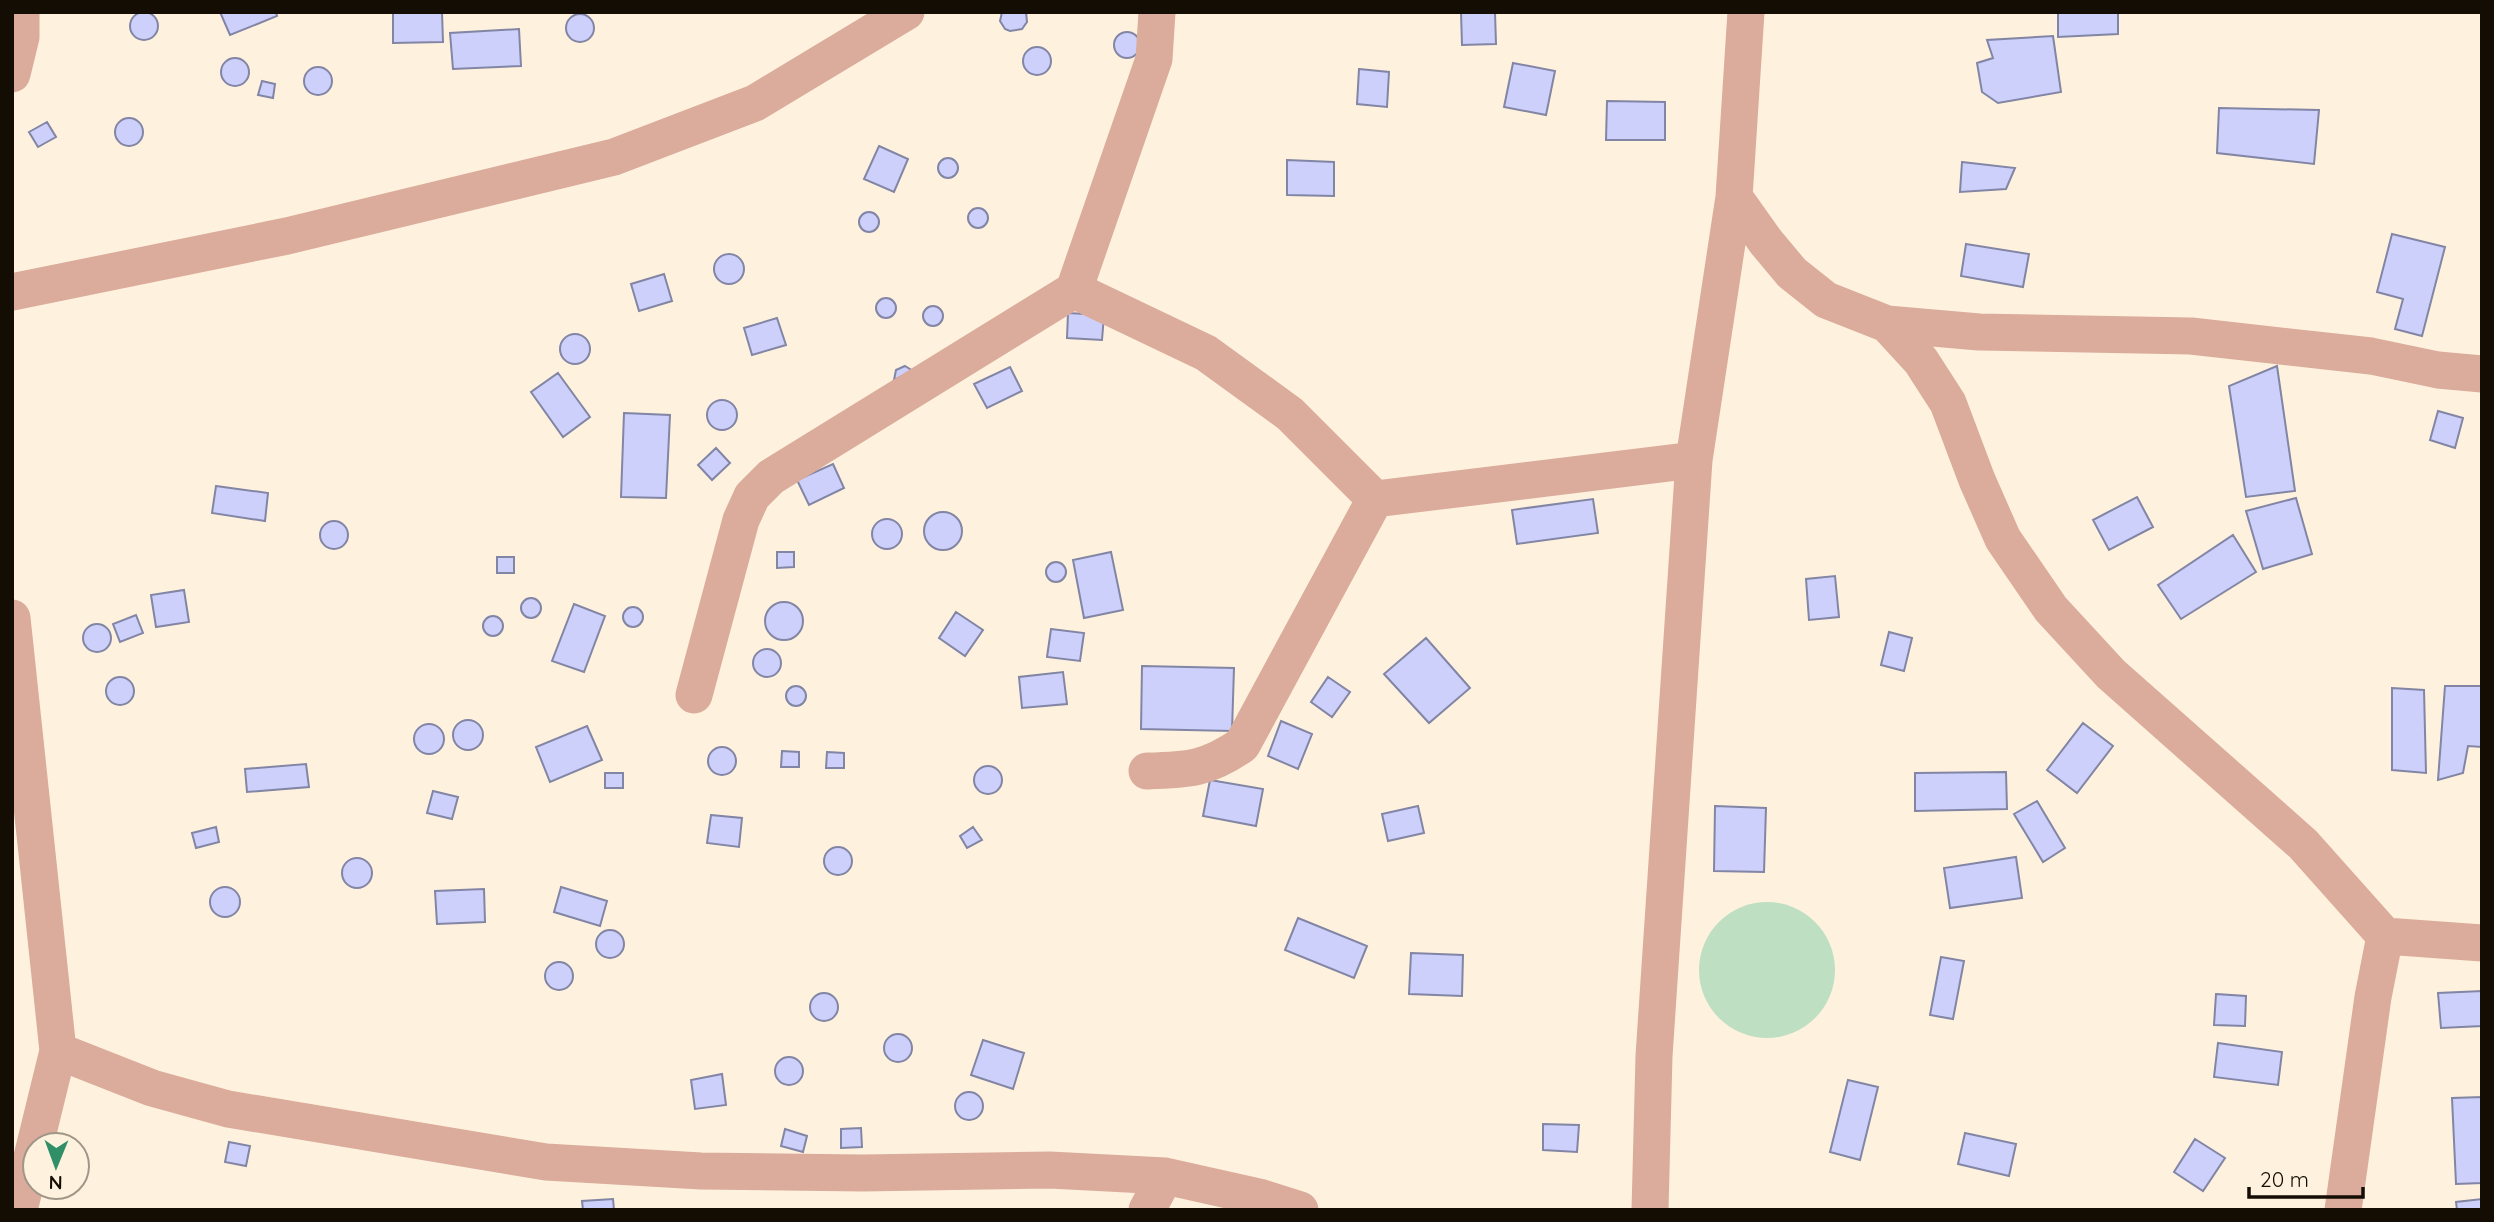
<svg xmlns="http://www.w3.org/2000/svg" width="2494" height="1222" viewBox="0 0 2494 1222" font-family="Quicksand,sans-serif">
<rect width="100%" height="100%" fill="#fef2df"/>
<path fill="#bfdfc3" d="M1699 970a68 68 0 1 1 136 0a68 68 0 1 1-136 0Z"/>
<path fill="#ccd0fb" stroke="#8285a4" stroke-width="2" d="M220,12H276L277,16L230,35Z
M393,12H442L443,42L393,43Z
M1002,12H1026L1027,22L1022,29L1010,31L1005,29L1000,21Z
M1461,12H1495L1496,44L1462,45Z
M2058,12H2118V34L2058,37Z
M130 26a14 14 0 1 1 28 0a14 14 0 1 1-28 0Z
M566 28a14 14 0 1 1 28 0a14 14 0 1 1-28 0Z
M519,29L521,66L453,69L450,33Z
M1114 45a13 13 0 1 1 26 0a13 13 0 1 1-26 0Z
M2053,36L2061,92L1998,103L1982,92L1977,63L1993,58L1987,40Z
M1023 61a14 14 0 1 1 28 0a14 14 0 1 1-28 0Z
M221 72a14 14 0 1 1 28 0a14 14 0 1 1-28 0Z
M1513,63L1555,71L1546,115L1504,107Z
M304 81a14 14 0 1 1 28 0a14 14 0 1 1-28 0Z
M1359,69L1389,72L1387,107L1357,104Z
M262,81L275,84L273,98L258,95Z
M1607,101L1665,102V140H1606Z
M2219,108L2319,110L2314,164L2217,153Z
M115 132a14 14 0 1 1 28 0a14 14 0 1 1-28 0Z
M47,122L56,137L38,147L29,132Z
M879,146L908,159L894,192L864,179Z
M938 168a10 10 0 1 1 20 0a10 10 0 1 1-20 0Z
M1287,160L1334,162V196L1287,195Z
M1962,162L2015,168L2006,189L1960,192Z
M968 218a10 10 0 1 1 20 0a10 10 0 1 1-20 0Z
M859 222a10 10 0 1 1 20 0a10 10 0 1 1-20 0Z
M2392,234L2445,247L2422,336L2395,329L2403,299L2377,292Z
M1966,244L2029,254L2023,287L1961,276Z
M714 269a15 15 0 1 1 30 0a15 15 0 1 1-30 0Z
M664,274L672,301L639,311L631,284Z
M876 308a10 10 0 1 1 20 0a10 10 0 1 1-20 0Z
M923 316a10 10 0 1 1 20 0a10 10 0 1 1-20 0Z
M1068,313L1104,315L1102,340L1067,338Z
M777,318L786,345L752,355L744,328Z
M560 349a15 15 0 1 1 30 0a15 15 0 1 1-30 0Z
M905,366L913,371L894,380L896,370Z
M2277,366L2295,491L2246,497L2229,386Z
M1010,367L1022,391L987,408L974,384Z
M558,373L590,417L563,437L531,392Z
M707 415a15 15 0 1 1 30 0a15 15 0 1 1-30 0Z
M2438,411L2463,418L2455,448L2430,440Z
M624,413L670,415L666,498L621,497Z
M716,448L730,463L712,480L698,465Z
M833,464L844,488L809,505L797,480Z
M216,486L268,493L265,521L212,513Z
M2137,497L2153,527L2109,550L2093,520Z
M2296,498L2312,554L2263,569L2246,511Z
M1593,499L1598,533L1517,544L1512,510Z
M924 531a19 19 0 1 1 38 0a19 19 0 1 1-38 0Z
M872 534a15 15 0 1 1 30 0a15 15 0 1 1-30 0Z
M320 535a14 14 0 1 1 28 0a14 14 0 1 1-28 0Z
M2233,535L2256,572L2181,619L2158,585Z
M777,552H794V567L777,568Z
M1111,552L1123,610L1084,618L1073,560Z
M497,557H514V573H497Z
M1046 572a10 10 0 1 1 20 0a10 10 0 1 1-20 0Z
M1835,576L1839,617L1809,620L1806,579Z
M184,590L189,622L156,627L151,595Z
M521 608a10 10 0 1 1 20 0a10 10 0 1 1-20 0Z
M765 621a19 19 0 1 1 38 0a19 19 0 1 1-38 0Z
M574,604L605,616L584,672L552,661Z
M623 617a10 10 0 1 1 20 0a10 10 0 1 1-20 0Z
M956,612L983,630L965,656L939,638Z
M136,615L143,633L120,642L113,624Z
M483 626a10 10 0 1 1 20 0a10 10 0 1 1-20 0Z
M83 638a14 14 0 1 1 28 0a14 14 0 1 1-28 0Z
M1051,629L1084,633L1080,661L1047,657Z
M1889,632L1912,638L1904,671L1881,665Z
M1426,638L1470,688L1429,723L1384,674Z
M753 663a14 14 0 1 1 28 0a14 14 0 1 1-28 0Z
M1142,666L1234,668L1232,731L1141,729Z
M1063,672L1067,704L1022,708L1019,677Z
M1328,677L1350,692L1332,717L1311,702Z
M106 691a14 14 0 1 1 28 0a14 14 0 1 1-28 0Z
M786 696a10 10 0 1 1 20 0a10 10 0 1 1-20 0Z
M2445,686H2482V747L2468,746L2463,773L2438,780Z
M2392,688L2424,690L2426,773L2392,770Z
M453 735a15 15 0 1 1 30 0a15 15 0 1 1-30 0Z
M1281,721L1312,734L1298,769L1268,756Z
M2083,723L2113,746L2077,793L2047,770Z
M414 739a15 15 0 1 1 30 0a15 15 0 1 1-30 0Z
M587,726L602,760L550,782L536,747Z
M708 761a14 14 0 1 1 28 0a14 14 0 1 1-28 0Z
M782,751L799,752V767H781Z
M827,752L844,753V768H826Z
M306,764L309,787L247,792L245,769Z
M974 780a14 14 0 1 1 28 0a14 14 0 1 1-28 0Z
M2006,772L2007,809L1915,811V773Z
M605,773H623V788H605Z
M1210,780L1263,789L1256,826L1203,816Z
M433,791L458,797L452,819L427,813Z
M2037,801L2065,848L2043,862L2014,814Z
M1418,806L1424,833L1388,841L1382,814Z
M1715,806L1766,808L1764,872L1714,871Z
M711,815L742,818L739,847L707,843Z
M216,827L219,842L196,848L192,833Z
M973,827L982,840L967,848L960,836Z
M824 861a14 14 0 1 1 28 0a14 14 0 1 1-28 0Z
M2016,857L2022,898L1950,908L1944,868Z
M342 873a15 15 0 1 1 30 0a15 15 0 1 1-30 0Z
M561,887L607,901L600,926L554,912Z
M210 902a15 15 0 1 1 30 0a15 15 0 1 1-30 0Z
M484,889L485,922L437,924L435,891Z
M1298,918L1367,946L1354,978L1285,950Z
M596 944a14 14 0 1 1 28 0a14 14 0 1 1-28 0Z
M1411,953L1463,955L1462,996L1409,994Z
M1941,957L1964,961L1953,1019L1930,1015Z
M545 976a14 14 0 1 1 28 0a14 14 0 1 1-28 0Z
M2482,991V1026L2441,1028L2438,993Z
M810 1007a14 14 0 1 1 28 0a14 14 0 1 1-28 0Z
M2216,994L2246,996L2245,1026L2214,1025Z
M884 1048a14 14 0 1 1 28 0a14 14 0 1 1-28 0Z
M983,1040L1024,1053L1013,1089L971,1075Z
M2218,1043L2282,1052L2278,1085L2214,1077Z
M775 1071a14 14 0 1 1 28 0a14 14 0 1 1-28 0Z
M722,1074L726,1105L695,1109L691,1080Z
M1848,1080L1878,1087L1860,1160L1830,1152Z
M955 1106a14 14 0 1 1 28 0a14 14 0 1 1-28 0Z
M2482,1097V1183L2456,1184L2452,1098Z
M1543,1124L1579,1125L1577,1152L1543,1150Z
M861,1128L862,1147L841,1148V1129Z
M785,1129L807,1136L803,1152L781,1146Z
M1965,1133L2016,1144L2009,1176L1958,1164Z
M2195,1139L2225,1158L2203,1191L2174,1172Z
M229,1142L250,1146L246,1166L225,1162Z
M613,1199L614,1210H583L582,1201Z
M2482,1199V1210H2457L2456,1202Z"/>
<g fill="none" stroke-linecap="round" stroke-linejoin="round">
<path stroke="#dbac9c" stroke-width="37" d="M1157,12L1154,59L1074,290L1206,353L1290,414L1375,499L1694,460
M12,74L21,37V12
M1734,197L1766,242L1792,273L1826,300L1887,324L1979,332L2191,336L2371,356L2438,370L2482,374
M12,292L287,236L614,157L755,103L906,12
M1887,324L1921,361L1948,403L1977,480L2003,539L2051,609L2111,674L2303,844L2385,936L2373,997L2343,1210
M12,618L58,1051L19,1210
M694,695L741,520L752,496L771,477L1074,290
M1147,771C1189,770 1207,769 1242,745L1375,499
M2385,936L2482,943
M58,1051L152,1088L228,1109L546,1162L701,1171L863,1173L1050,1170L1165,1176L1259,1197L1300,1210
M1147,1210L1165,1176
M1650,1210L1654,1056L1694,460L1734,197L1746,12"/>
</g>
<rect width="2494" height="1222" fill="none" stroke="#140d04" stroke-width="28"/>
<g transform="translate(56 1166) rotate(181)"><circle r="33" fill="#fef2df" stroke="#a09687" stroke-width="2"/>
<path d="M0-5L12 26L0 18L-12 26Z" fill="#318f68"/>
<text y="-10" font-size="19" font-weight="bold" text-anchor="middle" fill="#140d04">N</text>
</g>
<path d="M2249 1187v10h114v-10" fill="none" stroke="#140d04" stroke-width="3.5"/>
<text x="2260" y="1187" font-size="21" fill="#140d04" stroke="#fef2df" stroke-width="5" paint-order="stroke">20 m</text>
</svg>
